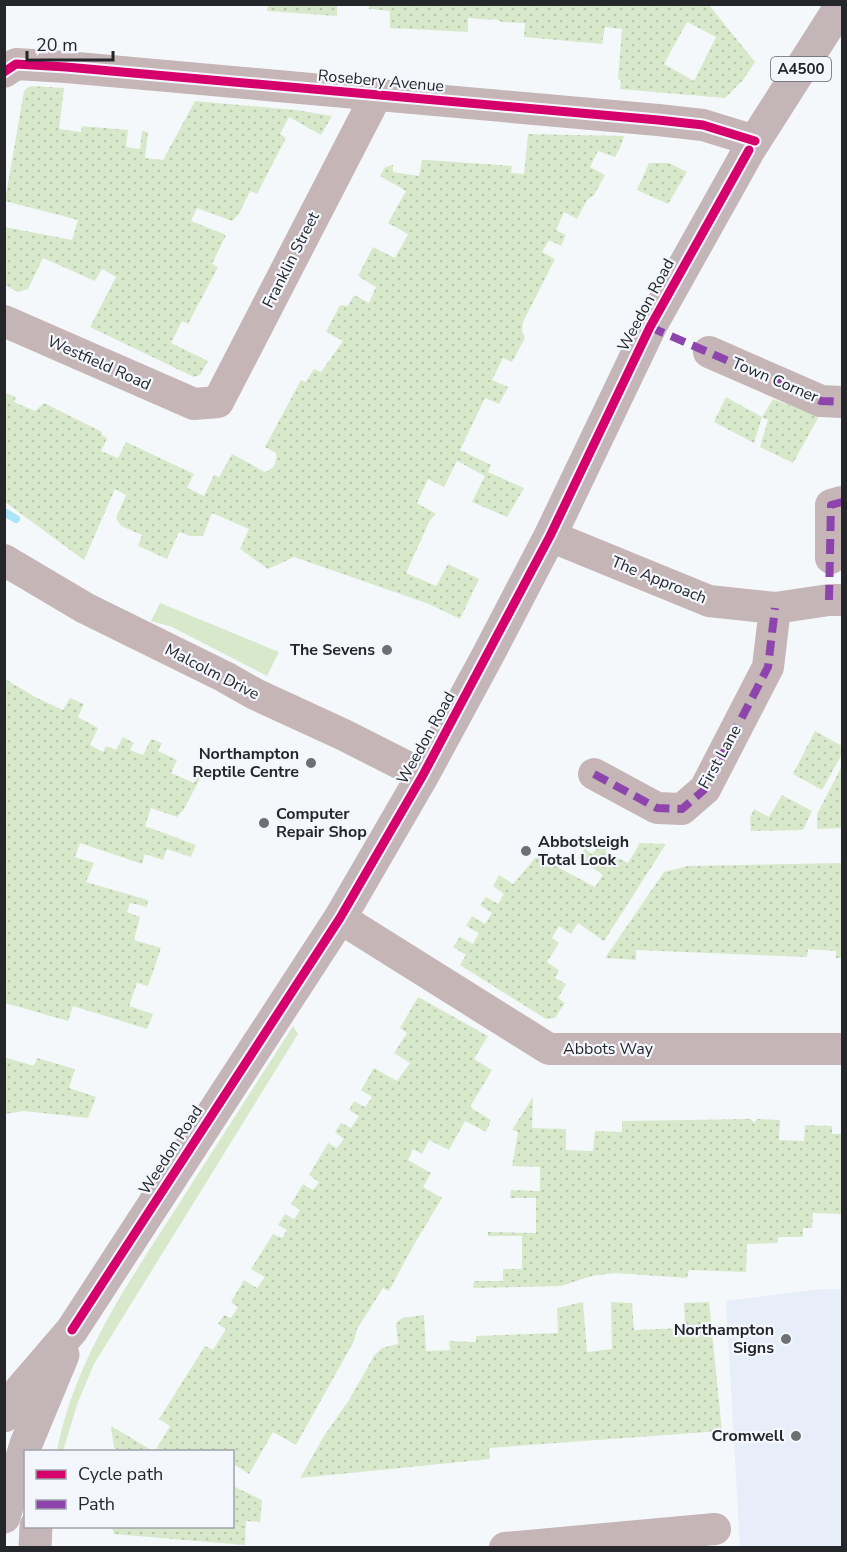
<svg xmlns="http://www.w3.org/2000/svg" width="847" height="1552" viewBox="0 0 847 1552" font-family="'Nunito Sans',sans-serif">
<defs>
<pattern id="park-dots" width="8" height="8" patternUnits="userSpaceOnUse" patternTransform="scale(1.5)"><rect width="8" height="8" fill="#d7e9ca"/><path d="M2 2h.1M6 6h.1" fill="none" stroke="#b8c8ae" stroke-width="1.8" stroke-linecap="round"/></pattern>
</defs>
<rect width="100%" height="100%" fill="#f5f8fb"/>
<path fill="#e7eef9" d="M821,1289H842V1547H740L726,1301Z"/>
<path fill="#d7e9ca" d="M160,603L279,652L267,676L172,627L151,621Z
M293,1026L298,1034L94,1364L78,1402L63,1451H57C74,1361 128,1283 177,1207C215,1147 254,1087 293,1026Z"/>
<path fill="url(#park-dots)" fill-rule="evenodd" d="M268,5H337V16L267,11Z
M369,5H709L755,62L743,80L725,98L620,89L621,80L618,79L622,29L605,27L602,44L524,37L525,23L502,22L495,19L492,20L468,18V32L390,28V11L369,9ZM687,22L716,37L694,81L664,64Z
M30,86L64,88L59,129L81,132L82,126L128,130L126,147L140,149L142,131L148,132L145,158L163,160L195,101L296,110L332,116L321,135L289,117L280,134L286,138L257,194L250,191L239,214L232,221L197,208L191,221L226,235L212,264L218,267L188,324L182,321L171,343L208,361L200,375L194,377L90,327L116,277L102,269L95,281L43,258L28,289L18,292L5,285V227L72,240L78,220L5,201L24,91Z
M528,134L624,136L620,148L615,157L598,151L590,167L605,175L594,195L587,200L577,219L564,212L556,230L566,235L561,246L549,240L542,252L555,259L523,322L522,331L525,338L512,362L503,358L492,380L508,387L499,404L485,398L460,450L491,465L488,472L524,488L507,517L472,502L485,476L457,461L444,487L428,479L417,503L436,514L430,520L406,573L436,586L448,564L479,579L460,619L429,604L294,557L268,569L240,549L249,529L212,513L203,536H190L179,532L167,559L138,546L142,535L121,526L116,518L126,495L115,489L84,560L5,502V393L16,397L14,402L35,411L44,403L102,432V435L107,438L101,451L118,458L126,442L194,474L187,488L204,496L214,475L219,477L232,454L265,472C274,469 277,463 276,453L265,447L301,380L306,382L314,369L321,372L343,341L326,332L340,305L348,306L354,295L369,303L376,287L358,276L373,247L395,258L408,234L388,223L406,191L380,176L385,167L393,165V172L419,176L422,160H427L512,166L511,173L524,174Z
M649,163H669L687,172L668,204L637,190Z
M726,397L762,417L773,399L819,416L793,463L760,447L768,420L762,417L754,443L714,422Z
M5,679L37,698L63,710L70,698L84,704L78,717L98,728L90,745L103,752L106,746L116,750L123,737L134,743L130,750L143,755L151,739L162,743L158,751L177,760L171,773L194,783L201,769L204,771L184,809L177,817L151,808L145,826L196,845L191,857L167,849L163,860L145,854L142,864L80,843L75,857L94,863L86,882L148,900L147,907L130,903L127,912L140,917L134,940L161,948L148,986L137,983L129,1006L153,1014L147,1029L73,1006L68,1021L5,1003Z
M815,731L842,746V754L822,790L793,774Z
M842,766V828L817,829V814Z
M782,795L812,811L803,830L751,831L750,818L754,809L769,817Z
M605,839H609L606,852L628,863L640,843L666,844L604,941L578,923L571,934L559,926L552,938L559,943L547,962L559,970L555,978L566,984L558,998L565,1003L555,1018L546,1019L460,965L466,955L453,947L460,937L473,944L479,933L466,926L472,916L485,924L492,913L480,905L486,897L498,904L504,894L493,886L499,875L513,884L537,856L595,887L603,875L578,858L585,849L592,854Z
M842,863V958H836V951L808,949L807,957L636,950V960L605,958L664,872L688,866Z
M418,997L488,1036L474,1059L492,1070L470,1107L491,1120L486,1132L465,1121L449,1150L429,1140L422,1154L413,1149L408,1160L431,1173L423,1187L442,1198L412,1248L389,1291L383,1288L357,1329L354,1341L296,1445L273,1432L249,1474L233,1464L232,1452L155,1451L170,1426L159,1419L205,1346L213,1350L226,1329L218,1324L224,1315L231,1318L238,1307L231,1302L244,1280L257,1288L265,1277L251,1269L273,1234L282,1238L287,1230L278,1225L285,1214L294,1219L300,1210L291,1204L303,1184L313,1190L319,1182L309,1175L328,1143L337,1148L344,1139L335,1132L341,1123L351,1128L359,1116L349,1110L354,1101L365,1107L372,1097L361,1090L374,1068L397,1081L410,1063L394,1053L407,1033L400,1028Z
M4,1057L34,1066L37,1058L75,1069L69,1088L96,1097L88,1118L24,1111L5,1114Z
M533,1097L532,1128L566,1129V1150L593,1151L595,1131L622,1132V1121L751,1119L754,1123L757,1119L780,1120L779,1140L804,1141L805,1125L832,1126V1134H842V1214L813,1213L812,1228H803V1237H778V1243L747,1244L746,1272L689,1270L687,1278L615,1273L592,1276L561,1286L473,1288L474,1281H503V1269H522V1236H488V1232L536,1233V1198H510L511,1190L540,1191V1167L512,1166L518,1132L512,1130Z
M583,1302L587,1352L612,1349L611,1302L632,1303L634,1330L685,1328L684,1303L709,1302L722,1431L489,1448L490,1459L300,1478L324,1436L349,1400L374,1356L382,1348L398,1344L396,1323L402,1318L424,1315L426,1351L450,1350L449,1341L476,1342V1336L558,1333L557,1308Z
M111,1426L153,1451H123L114,1448Z
M233,1486L262,1500L260,1522L246,1521L245,1545L114,1534L112,1527L232,1526Z"/>
<g fill="none" stroke-linecap="round" stroke-linejoin="round">
<path stroke="#a9e5f6" stroke-width="8" d="M4,512L16,519"/>
<path stroke="#c5b5b6" stroke-width="32" d="M4,72L16,64L66,67L658,120L703,125L755,141
M4,321L194,404L218,402L376,96
M709,352L821,401L842,402
M550,536L709,601L775,608L829,600H842
M831,558V505L842,502
M4,560L85,608L225,677L255,694L344,735L423,775
M594,774L657,808L682,809L705,789L768,667L775,608
M340,918L549,1049H842
M505,1548L715,1529"/>
<path stroke="#c4b6b8" stroke-width="33" d="M4,1416L11,1401L72,1330L340,918L423,775L488,655L550,536L650,327L749,150L842,4
M4,1517L26,1444L63,1355
M35,1548L36,1526"/>
<path stroke="#8e44ad" stroke-width="8" stroke-dasharray="15 8" stroke-linecap="butt" d="M650,327L821,401L842,402
M829,600L831,505L842,502
M594,774L657,808L682,809L705,789L768,667L775,608"/>
<defs>
<path id="cycleway" d="M4,72L16,64L66,67L658,120L703,125L755,141
M72,1330L340,918L423,775L550,536L650,327L749,150"/>
</defs>
<use href="#cycleway" stroke="#f3f7fd" stroke-width="13"/>
<use href="#cycleway" stroke="#d6006c" stroke-width="9"/>
</g>
<g fill="#6d7073" stroke="#f3f7fd" stroke-width="2">
<circle cx="387" cy="650" r="6"/>
<circle cx="311" cy="763" r="6"/>
<circle cx="264" cy="823" r="6"/>
<circle cx="526" cy="851" r="6"/>
<circle cx="786" cy="1339" r="6"/>
<circle cx="796" cy="1436" r="6"/>
</g>
<g text-anchor="middle" dominant-baseline="central" stroke-width="4.5" stroke-linejoin="round" paint-order="stroke">
<rect fill="#f3f7fd" stroke="#626569" stroke-width="1.5" x="771" y="57" width="60" height="24" rx="4.5"/>
<g font-size="15" font-weight="bold" fill="#24262a">
<text x="801" y="69">A4500</text>
</g>
<g font-size="16" fill="#24262a" stroke="#f3f7fd">
<text transform="translate(381 81) rotate(5)">Rosebery Avenue</text>
<text transform="translate(291 260) rotate(-63)">Franklin Street</text>
<text transform="translate(646 305) rotate(-62)">Weedon Road</text>
<text transform="translate(99 363) rotate(24)">Westfield Road</text>
<text transform="translate(775 380) rotate(23)">Town Corner</text>
<text transform="translate(659 580) rotate(22)">The Approach</text>
<text transform="translate(212 672) rotate(27)">Malcolm Drive</text>
<text transform="translate(426 738) rotate(-61)">Weedon Road</text>
<text transform="translate(720 757) rotate(-61)">First Lane</text>
<text x="608" y="1049">Abbots Way</text>
<text transform="translate(171 1150) rotate(-57)">Weedon Road</text>
</g>
<g font-size="16" font-weight="bold" fill="#24262a" stroke="#f3f7fd" text-anchor="end">
<text x="375" y="650">The Sevens</text>
<text x="299" y="754">Northampton<tspan x="299" dy="18">Reptile Centre</tspan></text>
<text x="276" y="814" text-anchor="start">Computer<tspan x="276" dy="18">Repair Shop</tspan></text>
<text x="538" y="842" text-anchor="start">Abbotsleigh<tspan x="538" dy="18">Total Look</tspan></text>
<text x="774" y="1330">Northampton<tspan x="774" dy="18">Signs</tspan></text>
<text x="784" y="1436">Cromwell</text>
</g>
</g>
<rect width="847" height="1552" fill="none" stroke="#24262a" stroke-width="12"/>
<rect x="24" y="1450" width="210" height="78" fill="#f3f7fd" stroke="#a0a3a9" stroke-width="1.5"/>
<rect x="36" y="1470" width="30" height="9" fill="#d6006c" stroke="#a0a3a9" stroke-width="1.5"/>
<text x="78" y="1480" font-size="18" fill="#24262a">Cycle path</text>
<rect x="36" y="1500" width="30" height="9" fill="#8e44ad" stroke="#a0a3a9" stroke-width="1.5"/>
<text x="78" y="1510" font-size="18" fill="#24262a">Path</text>
<path d="M27 51v9h86v-9" fill="none" stroke="#24262a" stroke-width="3"/>
<text x="36" y="51" font-size="18" fill="#24262a" stroke="#f3f7fd" stroke-width="4.5" paint-order="stroke">20 m</text>
</svg>
